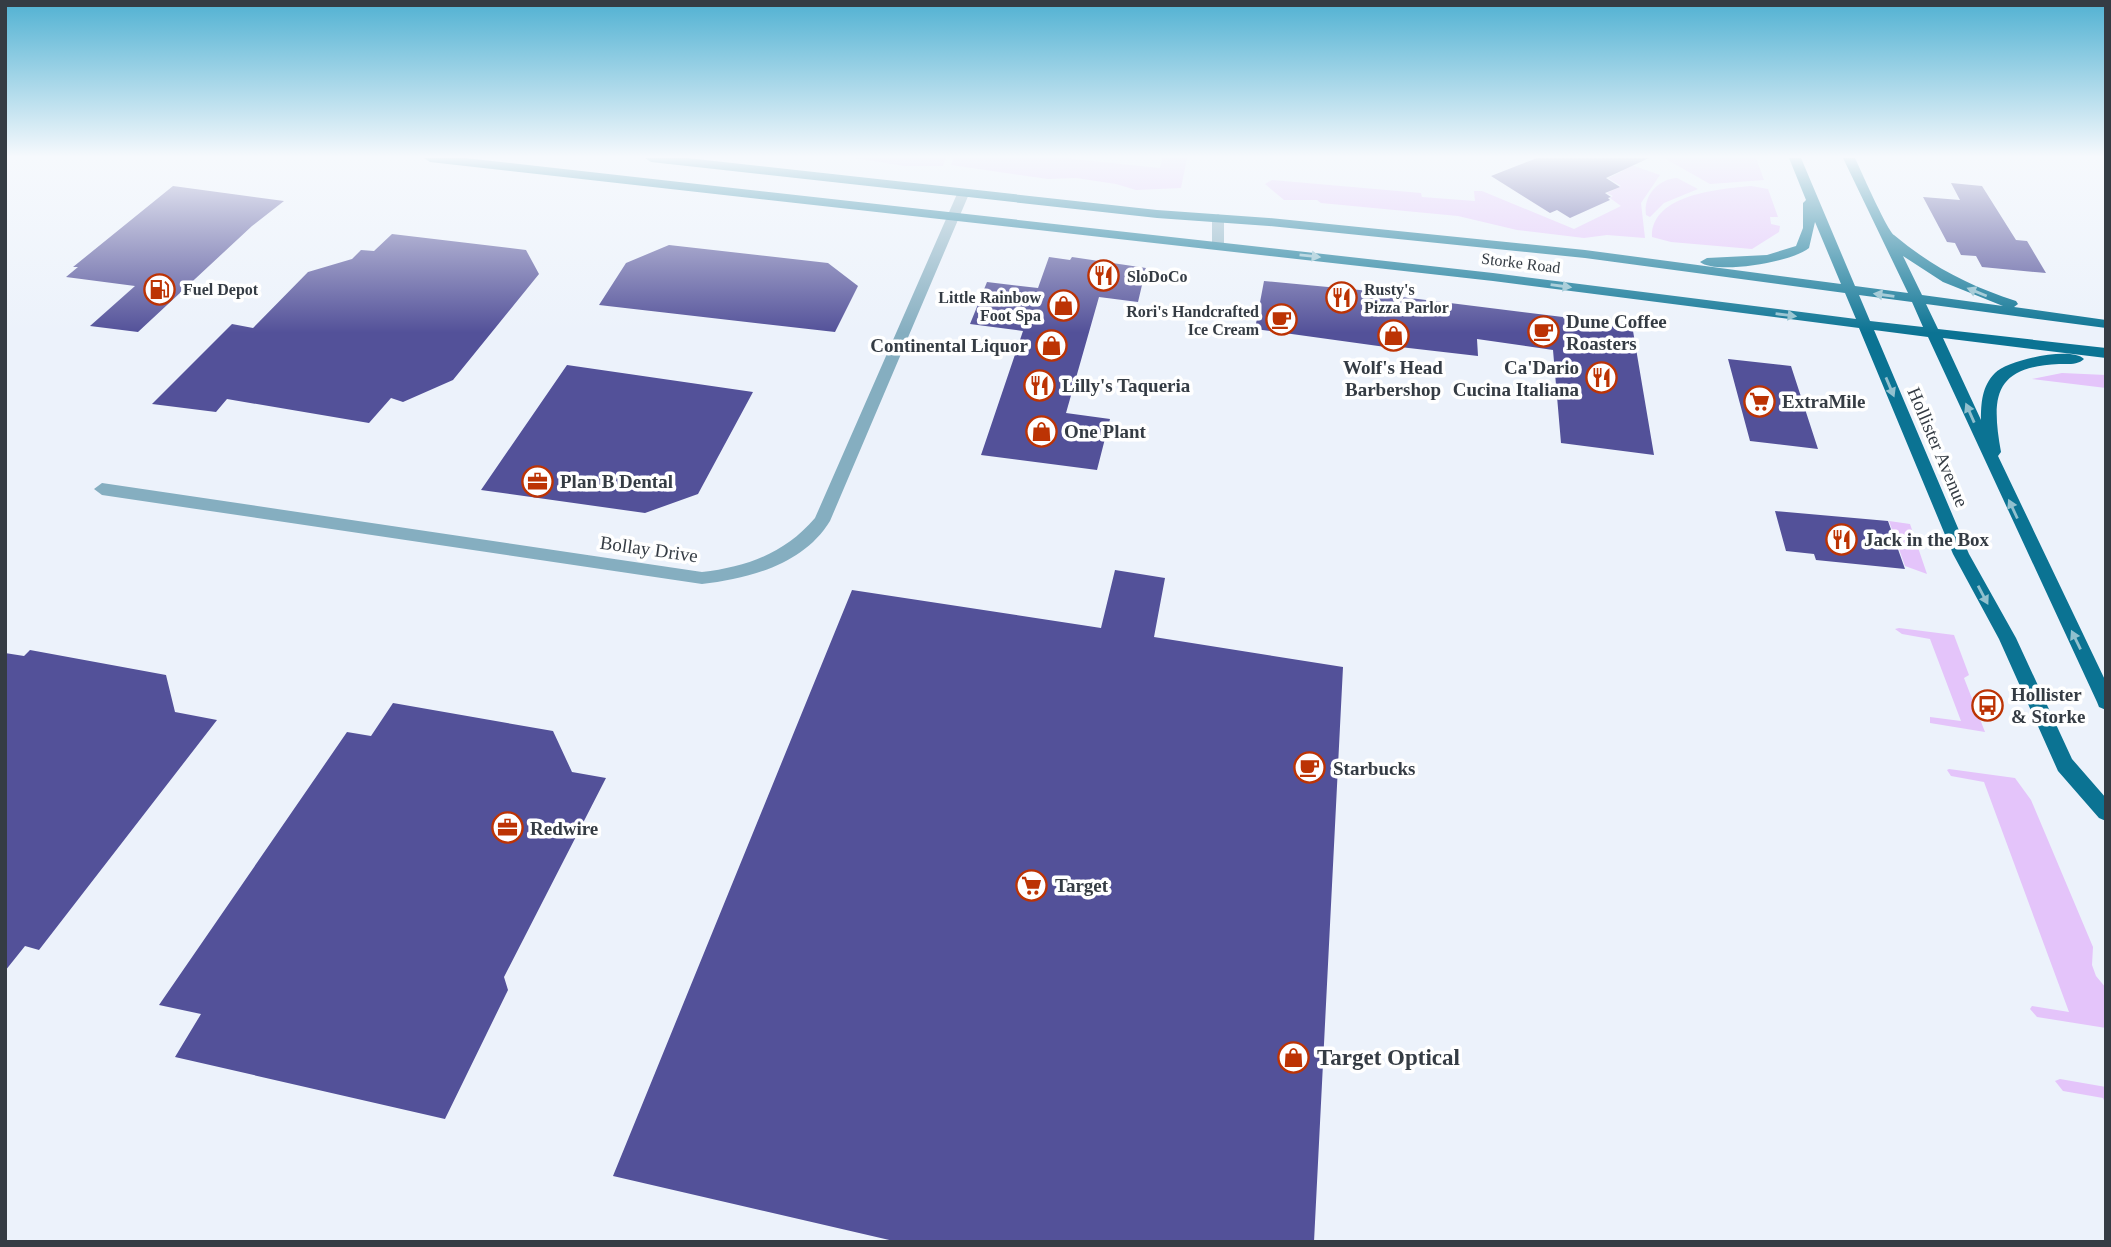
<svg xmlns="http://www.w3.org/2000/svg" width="2111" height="1247" viewBox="0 0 2111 1247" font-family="Georgia,serif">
<rect width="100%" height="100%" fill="#ecf2fb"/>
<path fill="#e4c4fa" d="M855,158H946L943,166H904Z
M954,158H1063L1160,168L1162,158H1187L1181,188L1136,190L1116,184L1076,178L1048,179L951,165Z
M1664,158H1756L1764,180L1710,184Z
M1606,161L1623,162L1660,175L1641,203L1645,238L1607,235L1584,238L1517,230L1458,216L1321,203L1317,200H1284L1265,184L1272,180L1421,193L1422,197L1475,201L1474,191H1482L1574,229L1621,206L1610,198L1613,196L1607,193L1621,186L1608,178L1623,171Z
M1677,178L1698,189L1664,203L1650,217L1646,215C1643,196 1658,179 1677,178Z
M1751,186L1768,189L1778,217H1770L1771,224L1780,226L1779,232L1752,249L1671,242L1652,237C1651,194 1720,189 1751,186Z
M2062,373L2106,375V388L2032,379Z
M1889,521L1910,524L1927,574L1905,566Z
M1899,628L1954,635L1969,675L1964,678L1985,732L1930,723V717L1961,721L1930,639L1902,634L1895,629Z
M1949,769L2015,778L2031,800L2093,947L2092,965L2096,976L2106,988V1028L2037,1017L2030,1009L2032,1006L2069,1012L1984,782L1951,776L1947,770Z
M2060,1079L2106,1087V1105L2103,1098L2063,1091L2055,1081Z"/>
<path fill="#535199" d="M1537,158H1649L1606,178L1620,187L1605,193L1611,197L1608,198L1610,200L1570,218L1557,210L1550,213L1491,176Z
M1951,183L1982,186L2016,240L2027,241L2046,273L1982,267L1976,256L1961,255L1955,243L1947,242L1923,197L1960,200Z
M173,186L284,201L252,226L138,332L90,326L135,286L66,277L78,267H73Z
M392,234L526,250L539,274L453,380L403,402L391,398L369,423L227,399L216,412L152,404L232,324L253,328L308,272L352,259L361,250L374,251Z
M669,245L828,263L858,286L835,332L599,305L626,263Z
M1049,257L1070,260L1072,257L1146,268L1138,302L1099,297L1066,413L1110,419L1097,470L981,455L1023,331L970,324L987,282L1038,288Z
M1264,281L1402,294V297L1571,318V315L1611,320V322L1632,325L1654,455L1561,443L1553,350L1477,339L1478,356L1400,347V349L1255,329Z
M1728,359L1791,366L1818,449L1750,441Z
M567,365L753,392L698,494L645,513L481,490Z
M1775,511L1888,521L1905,569L1816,560L1814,554L1786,551Z
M1115,570L1165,578L1154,637L1343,667L1314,1242H898L613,1176L852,590L1101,628Z
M30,650L166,675L175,712L217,720L39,950L25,946L5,971V653L24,656Z
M393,703L553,731L572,772L606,778L504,977L508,990L445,1119L175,1057L201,1014L159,1005L347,732L371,736Z"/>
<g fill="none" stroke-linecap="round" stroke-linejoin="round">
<path fill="#85aec0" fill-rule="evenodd" d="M963,190L969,194L830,521C804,564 749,579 702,584L102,495L94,489L102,483L702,572C747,567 785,553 815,518L957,194Z
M1218,214L1224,218V246L1218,250L1212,246V218Z"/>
<path fill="#0b7393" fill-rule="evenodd" d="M424,158H465L1493,273L1856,319L1845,293L1585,258L1269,226L1157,218L651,162L645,158H687L1157,210L1269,218L1585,250L1841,284L1815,222L1809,248C1793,262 1716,275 1700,262L1707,258L1767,255L1796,246L1803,228V203L1806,200L1789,158H1801L1855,286L1908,293L1843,158H1855C1861,171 1887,230 1894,235C1931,266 1969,286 2016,301L2018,304L2014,307L2106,320V328L1926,304L1938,329L2106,348V358L1943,338L1981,420C1981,403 1982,386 1995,373C2008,360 2071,346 2084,359C2078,365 2068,364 2059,364C1994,367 1991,396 2001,452L1998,456L2106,682V710L2099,707L2097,702L1928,337L1874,330L1969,554L2016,638L2072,759L2106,798V821L2099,818L2058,771L1999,639L1953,554L1859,328L1493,281L430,162ZM1903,256L1943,282L2003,306L1922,295ZM1859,295L1912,302L1923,327L1870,321Z"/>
</g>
<defs><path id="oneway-solid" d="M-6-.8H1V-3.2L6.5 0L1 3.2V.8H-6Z" transform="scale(1.75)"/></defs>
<g fill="#91c0ce">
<use href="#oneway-solid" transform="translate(1310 256) rotate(6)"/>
<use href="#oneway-solid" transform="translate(1561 286) rotate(8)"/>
<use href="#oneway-solid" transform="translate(1977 292) rotate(-158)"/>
<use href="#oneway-solid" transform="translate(1884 295) rotate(-172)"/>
<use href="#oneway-solid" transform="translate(1786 315) rotate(7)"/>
<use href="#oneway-solid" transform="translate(1890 387) rotate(67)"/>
<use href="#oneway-solid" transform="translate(1970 413) rotate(-114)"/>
<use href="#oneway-solid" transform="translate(2013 509) rotate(-115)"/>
<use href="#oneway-solid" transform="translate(1983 595) rotate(62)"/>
<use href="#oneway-solid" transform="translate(2076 640) rotate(-116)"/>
</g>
<linearGradient id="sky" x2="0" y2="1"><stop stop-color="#50b1d2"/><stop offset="0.47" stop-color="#f6f9fd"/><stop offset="1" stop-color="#f6f9fd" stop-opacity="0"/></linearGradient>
<rect width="2111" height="333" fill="url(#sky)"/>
<defs>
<symbol id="restaurant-ring" viewBox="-11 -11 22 22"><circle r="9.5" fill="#fff" stroke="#bc3304" stroke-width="1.5"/><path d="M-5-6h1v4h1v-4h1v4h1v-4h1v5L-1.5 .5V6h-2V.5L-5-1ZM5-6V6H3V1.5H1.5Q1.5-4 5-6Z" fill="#bc3304"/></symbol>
<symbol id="fuel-ring" viewBox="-11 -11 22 22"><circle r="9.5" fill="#fff" stroke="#bc3304" stroke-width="1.5"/><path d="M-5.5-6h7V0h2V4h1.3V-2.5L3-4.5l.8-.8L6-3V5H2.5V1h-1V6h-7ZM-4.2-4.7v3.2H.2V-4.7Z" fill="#bc3304"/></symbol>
<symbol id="shop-ring" viewBox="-11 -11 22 22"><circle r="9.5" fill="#fff" stroke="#bc3304" stroke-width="1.5"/><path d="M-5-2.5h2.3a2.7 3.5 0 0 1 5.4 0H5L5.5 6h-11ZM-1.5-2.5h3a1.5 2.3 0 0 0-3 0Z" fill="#bc3304"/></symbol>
<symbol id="cafe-ring" viewBox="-11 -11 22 22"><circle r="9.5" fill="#fff" stroke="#bc3304" stroke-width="1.5"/><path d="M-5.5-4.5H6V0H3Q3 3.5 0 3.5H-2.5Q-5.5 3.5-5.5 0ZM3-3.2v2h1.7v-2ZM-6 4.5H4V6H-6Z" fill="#bc3304"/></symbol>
<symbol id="supermarket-ring" viewBox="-11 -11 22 22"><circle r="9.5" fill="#fff" stroke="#bc3304" stroke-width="1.5"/><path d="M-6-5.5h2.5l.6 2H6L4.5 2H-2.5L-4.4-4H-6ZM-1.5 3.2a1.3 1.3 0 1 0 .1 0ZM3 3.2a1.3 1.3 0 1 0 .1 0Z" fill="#bc3304"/></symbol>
<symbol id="office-ring" viewBox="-11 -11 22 22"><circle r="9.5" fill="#fff" stroke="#bc3304" stroke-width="1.5"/><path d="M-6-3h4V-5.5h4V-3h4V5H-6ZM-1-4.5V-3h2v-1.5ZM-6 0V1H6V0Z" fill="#bc3304"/></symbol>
<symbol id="bus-ring" viewBox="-11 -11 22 22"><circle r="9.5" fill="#fff" stroke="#bc3304" stroke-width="1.5"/><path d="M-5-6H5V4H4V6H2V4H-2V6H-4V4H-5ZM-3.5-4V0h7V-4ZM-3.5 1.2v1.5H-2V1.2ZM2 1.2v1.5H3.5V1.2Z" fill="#bc3304"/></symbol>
</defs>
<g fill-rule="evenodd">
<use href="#restaurant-ring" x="1086" y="258" width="35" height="35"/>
<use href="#fuel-ring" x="142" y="272" width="35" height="35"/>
<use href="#restaurant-ring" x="1324" y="280" width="35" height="35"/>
<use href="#shop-ring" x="1046" y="288" width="35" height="35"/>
<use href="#cafe-ring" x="1264" y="302" width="35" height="35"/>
<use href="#cafe-ring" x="1526" y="314" width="35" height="35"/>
<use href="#shop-ring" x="1376" y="318" width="35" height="35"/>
<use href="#shop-ring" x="1034" y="328" width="35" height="35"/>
<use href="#restaurant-ring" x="1584" y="360" width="35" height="35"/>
<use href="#restaurant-ring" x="1022" y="368" width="35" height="35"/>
<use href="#supermarket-ring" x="1742" y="384" width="35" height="35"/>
<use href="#shop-ring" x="1024" y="414" width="35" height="35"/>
<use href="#office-ring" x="520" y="464" width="35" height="35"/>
<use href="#restaurant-ring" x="1824" y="522" width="35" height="35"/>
<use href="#bus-ring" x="1970" y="688" width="35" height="35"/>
<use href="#cafe-ring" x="1292" y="750" width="35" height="35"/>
<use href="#office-ring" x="490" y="810" width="35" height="35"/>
<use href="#supermarket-ring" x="1014" y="868" width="35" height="35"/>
<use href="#shop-ring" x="1276" y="1040" width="35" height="35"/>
</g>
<g text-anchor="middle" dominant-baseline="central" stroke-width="7" stroke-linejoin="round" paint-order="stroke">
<g font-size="16" fill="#353c44" stroke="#fff">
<text transform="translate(1521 263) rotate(7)">Storke Road</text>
</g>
<g font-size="16" font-weight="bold" fill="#353c44" stroke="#fff" text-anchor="start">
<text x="1127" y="276">SloDoCo</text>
<text x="183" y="289">Fuel Depot</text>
<text x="1364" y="289">Rusty's<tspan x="1364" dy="18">Pizza Parlor</tspan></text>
<text x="1041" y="297" text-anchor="end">Little Rainbow<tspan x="1041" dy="18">Foot Spa</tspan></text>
<text x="1259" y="311" text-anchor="end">Rori's Handcrafted<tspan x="1259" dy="18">Ice Cream</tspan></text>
</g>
<g font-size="19" font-weight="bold" fill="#353c44" stroke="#fff" text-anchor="start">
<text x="1566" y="321">Dune Coffee<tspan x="1566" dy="22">Roasters</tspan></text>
<text x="1028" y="345" text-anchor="end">Continental Liquor</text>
<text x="1393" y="367" text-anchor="middle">Wolf's Head<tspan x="1393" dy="22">Barbershop</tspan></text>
<text x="1579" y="367" text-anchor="end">Ca'Dario<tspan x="1579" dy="22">Cucina Italiana</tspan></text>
<text x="1062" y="385">Lilly's Taqueria</text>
<text x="1782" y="401">ExtraMile</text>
<text x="1064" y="431">One Plant</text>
<text x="560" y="481">Plan B Dental</text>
<text x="1864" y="539">Jack in the Box</text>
<text x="2011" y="694">Hollister<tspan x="2011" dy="22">&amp; Storke</tspan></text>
<text x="1333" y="768">Starbucks</text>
<text x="530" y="828">Redwire</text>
<text x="1055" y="885">Target</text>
</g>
<g font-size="19" fill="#353c44" stroke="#fff">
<text transform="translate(1938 447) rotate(67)">Hollister Avenue</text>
<text transform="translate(649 549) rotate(8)">Bollay Drive</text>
</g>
<g font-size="23" font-weight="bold" fill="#353c44" stroke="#fff" text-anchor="start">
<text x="1317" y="1057">Target Optical</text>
</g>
</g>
<rect width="2111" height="1247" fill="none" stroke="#353c44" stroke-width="14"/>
</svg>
